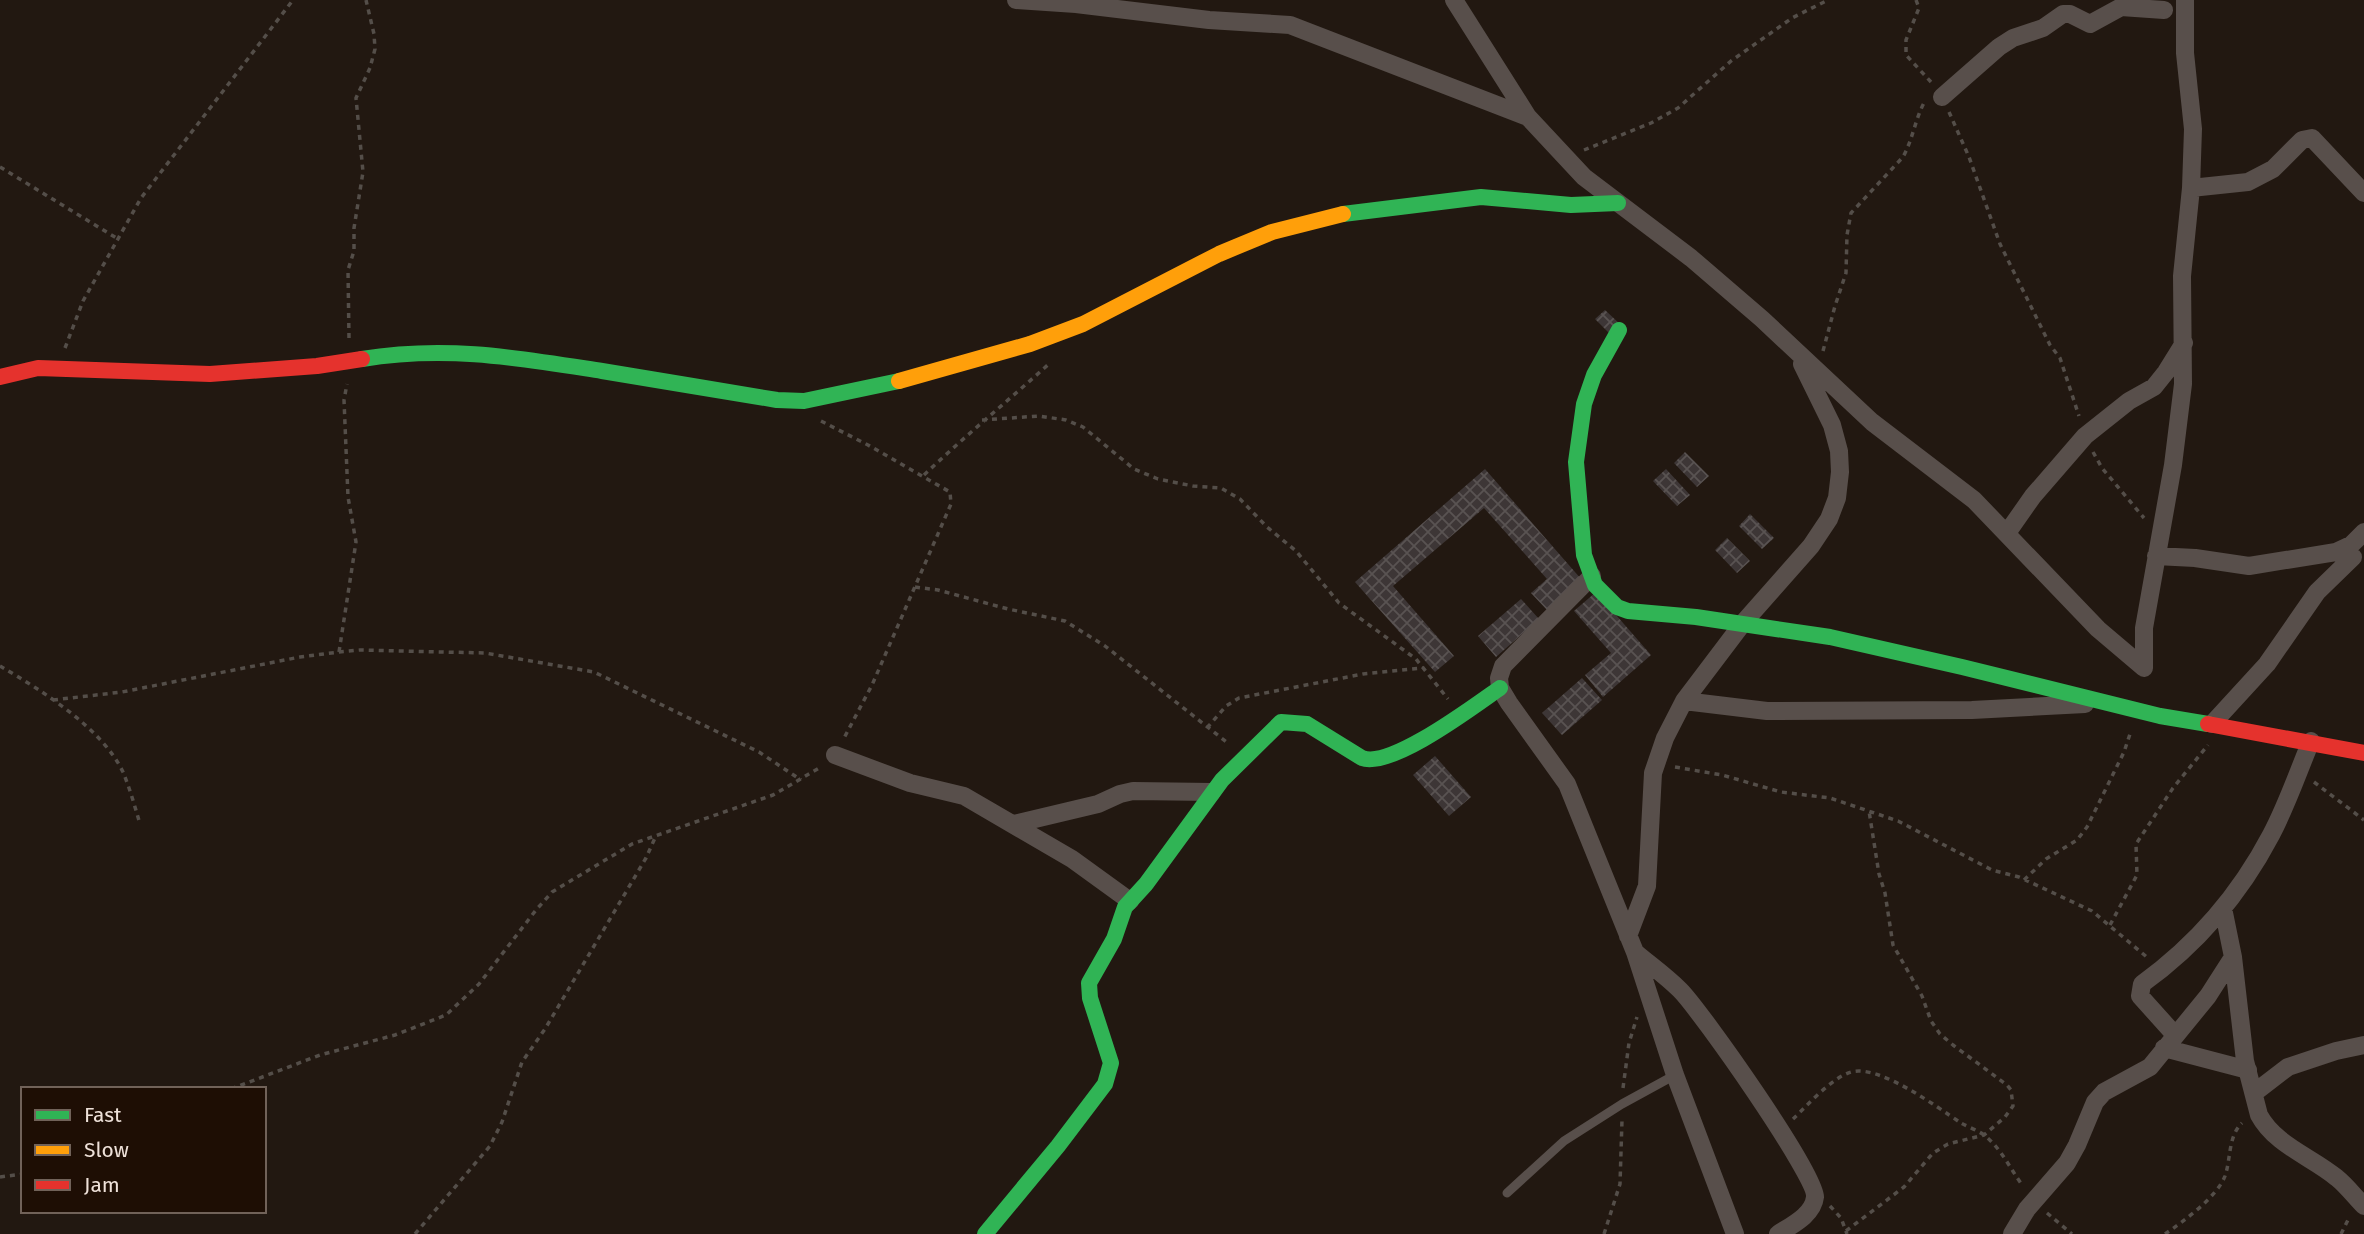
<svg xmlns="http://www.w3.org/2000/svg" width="2364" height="1234" viewBox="0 0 2364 1234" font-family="'Fira Sans',sans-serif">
<defs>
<pattern id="building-cross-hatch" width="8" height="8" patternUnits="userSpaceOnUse" patternTransform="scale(1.75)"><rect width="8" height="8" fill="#3d3636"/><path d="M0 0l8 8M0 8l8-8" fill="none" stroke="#595352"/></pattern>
</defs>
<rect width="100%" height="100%" fill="#221811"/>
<path fill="url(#building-cross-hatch)" d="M1605,310L1622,326L1612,336L1595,319Z
M1685,452L1709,476L1697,487L1674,463Z
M1485,469L1582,580L1547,610L1531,593L1547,579L1484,508L1393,586L1454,656L1435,672L1355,582Z
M1666,469L1690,495L1677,506L1653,481Z
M1750,514L1774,538L1762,549L1739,526Z
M1727,538L1750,561L1737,573L1715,550Z
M1596,592L1651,655L1603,697L1585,675L1611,653L1574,611Z
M1521,599L1539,619L1496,657L1478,636Z
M1582,678L1602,700L1562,735L1542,713Z
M1435,756L1471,797L1449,816L1413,775Z"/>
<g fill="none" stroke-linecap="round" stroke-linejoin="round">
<path stroke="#544e49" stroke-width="3.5" stroke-dasharray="5 5" stroke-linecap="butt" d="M1916,0L1919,8L1906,40V55L1931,82
M1949,112L1969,157L2000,244L2050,345L2060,358L2079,416
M1584,150L1651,123L1678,108L1731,61L1792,18L1828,0
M0,167L118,239
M349,338L348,270L354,251V228L363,172L356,98L370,68L375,49L374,34L366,0
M65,348L83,301L141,198L293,0
M1823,351L1835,306L1846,273L1847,235L1851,213L1903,157C1913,139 1915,119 1925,101
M982,420L1039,416L1066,420L1083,427L1134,469L1158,479L1193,486L1221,488L1240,499L1267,527L1296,551L1339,603L1416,659L1448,699
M821,421L868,445L950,492L951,504L872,685L843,740
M2093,452L2102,468L2144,518
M924,475C965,436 1009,400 1051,362
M915,587L938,590L1008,609L1065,621L1105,646L1229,744
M339,652L356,542L348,497L344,400L347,384
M0,666C41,690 102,728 123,772C130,789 135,807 140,824
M53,700L122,692L300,657L339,652L360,650L485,653L594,672L759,752L801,780
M1207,728L1226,706L1239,698L1363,674L1423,668
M1675,767L1722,775L1781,792L1830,798L1898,821L1992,870L2019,877L2092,911L2148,958
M2314,782L2364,820
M2024,880L2046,859L2077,840L2087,827L2124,752L2131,731
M2110,925L2137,875L2136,844L2173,788L2208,745
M1623,1088L1629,1043L1637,1017
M231,1089L320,1055L395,1035L446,1015L479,984L536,910L552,892L632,844L773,795L821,767
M1793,1119C1807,1106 1831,1078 1851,1072C1879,1064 1937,1107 1961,1123C1968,1127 1977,1130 1984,1135C2002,1149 2010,1169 2023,1186
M0,1177L23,1174
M1830,1206L1841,1218L1847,1234
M2047,1213L2072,1234
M1846,1231L1904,1187L1933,1153L1948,1144L1984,1135L2005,1117L2013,1106L2011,1090L2007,1085L1953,1045L1940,1034L1931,1021L1922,996L1893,945L1885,893L1879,874L1869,811
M415,1234L490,1146L502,1122L522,1062L545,1029L646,858L655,838
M1604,1234L1620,1184L1622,1120
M2165,1234C2184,1221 2217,1197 2225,1176C2231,1159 2228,1136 2242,1123
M2341,1234L2349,1218"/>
<path stroke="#584f4b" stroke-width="9" d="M1507,1193L1564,1141L1622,1104L1675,1075"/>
<path stroke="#584f4b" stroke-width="18" d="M1016,0L1076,4L1209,20L1290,25L1528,117
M1454,0L1528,117L1584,177L1691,258L1762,319L1872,422L1974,500L2098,629L2144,668
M1942,97L1999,47L2013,38L2043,28L2063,14H2070L2090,24L2121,7L2164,10
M2191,188L2248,182L2273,169L2302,140L2312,138L2364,193
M2007,533L2033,496L2085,436L2129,401L2154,387L2166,372L2184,343
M2156,556L2195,558L2249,566L2336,552L2351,545L2364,532
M1592,576L1503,666L1499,678L1500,688L1509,703L1567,784L1590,841L1635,952L1675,1075L1735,1234
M2144,668V628L2173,465L2183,384L2182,276L2191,188L2193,129L2185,53V0
M1684,701L1767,711L1972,710L2085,704
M2212,724L2267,664L2317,592L2353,557
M835,755L910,783L964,796L1072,859L1130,901
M1014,824L1098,804L1120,794L1133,791L1212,792
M2223,908L2233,957L2245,1061L2259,1115C2275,1145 2312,1157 2337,1178C2347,1186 2355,1197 2364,1206
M1628,936L1647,886L1653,773L1665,738L1684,701L1743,623L1811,546L1829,519L1837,498L1840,472L1839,451L1832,425L1802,364
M1635,952C1649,964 1666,976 1680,990C1701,1011 1817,1176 1815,1197C1813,1215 1792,1225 1778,1234
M2175,1035L2140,996L2142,984C2196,945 2240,894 2271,835C2287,805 2298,772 2311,741
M2164,1048L2248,1070
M2254,1093L2288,1067L2336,1051L2364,1045
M2012,1234L2027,1209L2067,1163L2077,1145L2095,1102L2104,1092L2150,1067L2208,996L2233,957"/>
<path stroke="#30b455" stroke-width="16" d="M1343,214L1481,197L1571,205L1618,203
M1619,330L1594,375L1584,404L1576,462L1584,555L1595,585L1617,607L1628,611L1696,617L1830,637L1962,667L2160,716L2208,724
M362,359C447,345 518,358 602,371C660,381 719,390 777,400L804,401L899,381
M985,1234L1058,1146L1105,1084L1111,1063L1090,998L1089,983L1114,939L1125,907L1146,884L1222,780L1281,722L1307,724L1362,758C1391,769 1474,706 1500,688"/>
<path stroke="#ff9f0a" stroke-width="16" d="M899,381L1030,344L1083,324L1219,254L1272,232L1343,214"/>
<path stroke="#e5322d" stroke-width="16" d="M0,377L38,368L210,374L317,366L362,359
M2208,724L2364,753"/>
</g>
<rect x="21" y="1087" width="245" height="126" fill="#1e0e04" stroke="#716259" stroke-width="2"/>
<rect x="35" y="1110" width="35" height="10" fill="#30b455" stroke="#716259" stroke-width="2"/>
<text x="84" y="1122" font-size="21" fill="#eee1d9">Fast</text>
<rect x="35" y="1145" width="35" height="10" fill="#ff9f0a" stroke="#716259" stroke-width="2"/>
<text x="84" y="1157" font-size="21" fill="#eee1d9">Slow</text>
<rect x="35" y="1180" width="35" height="10" fill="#e5322d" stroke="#716259" stroke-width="2"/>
<text x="84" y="1192" font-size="21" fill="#eee1d9">Jam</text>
</svg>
